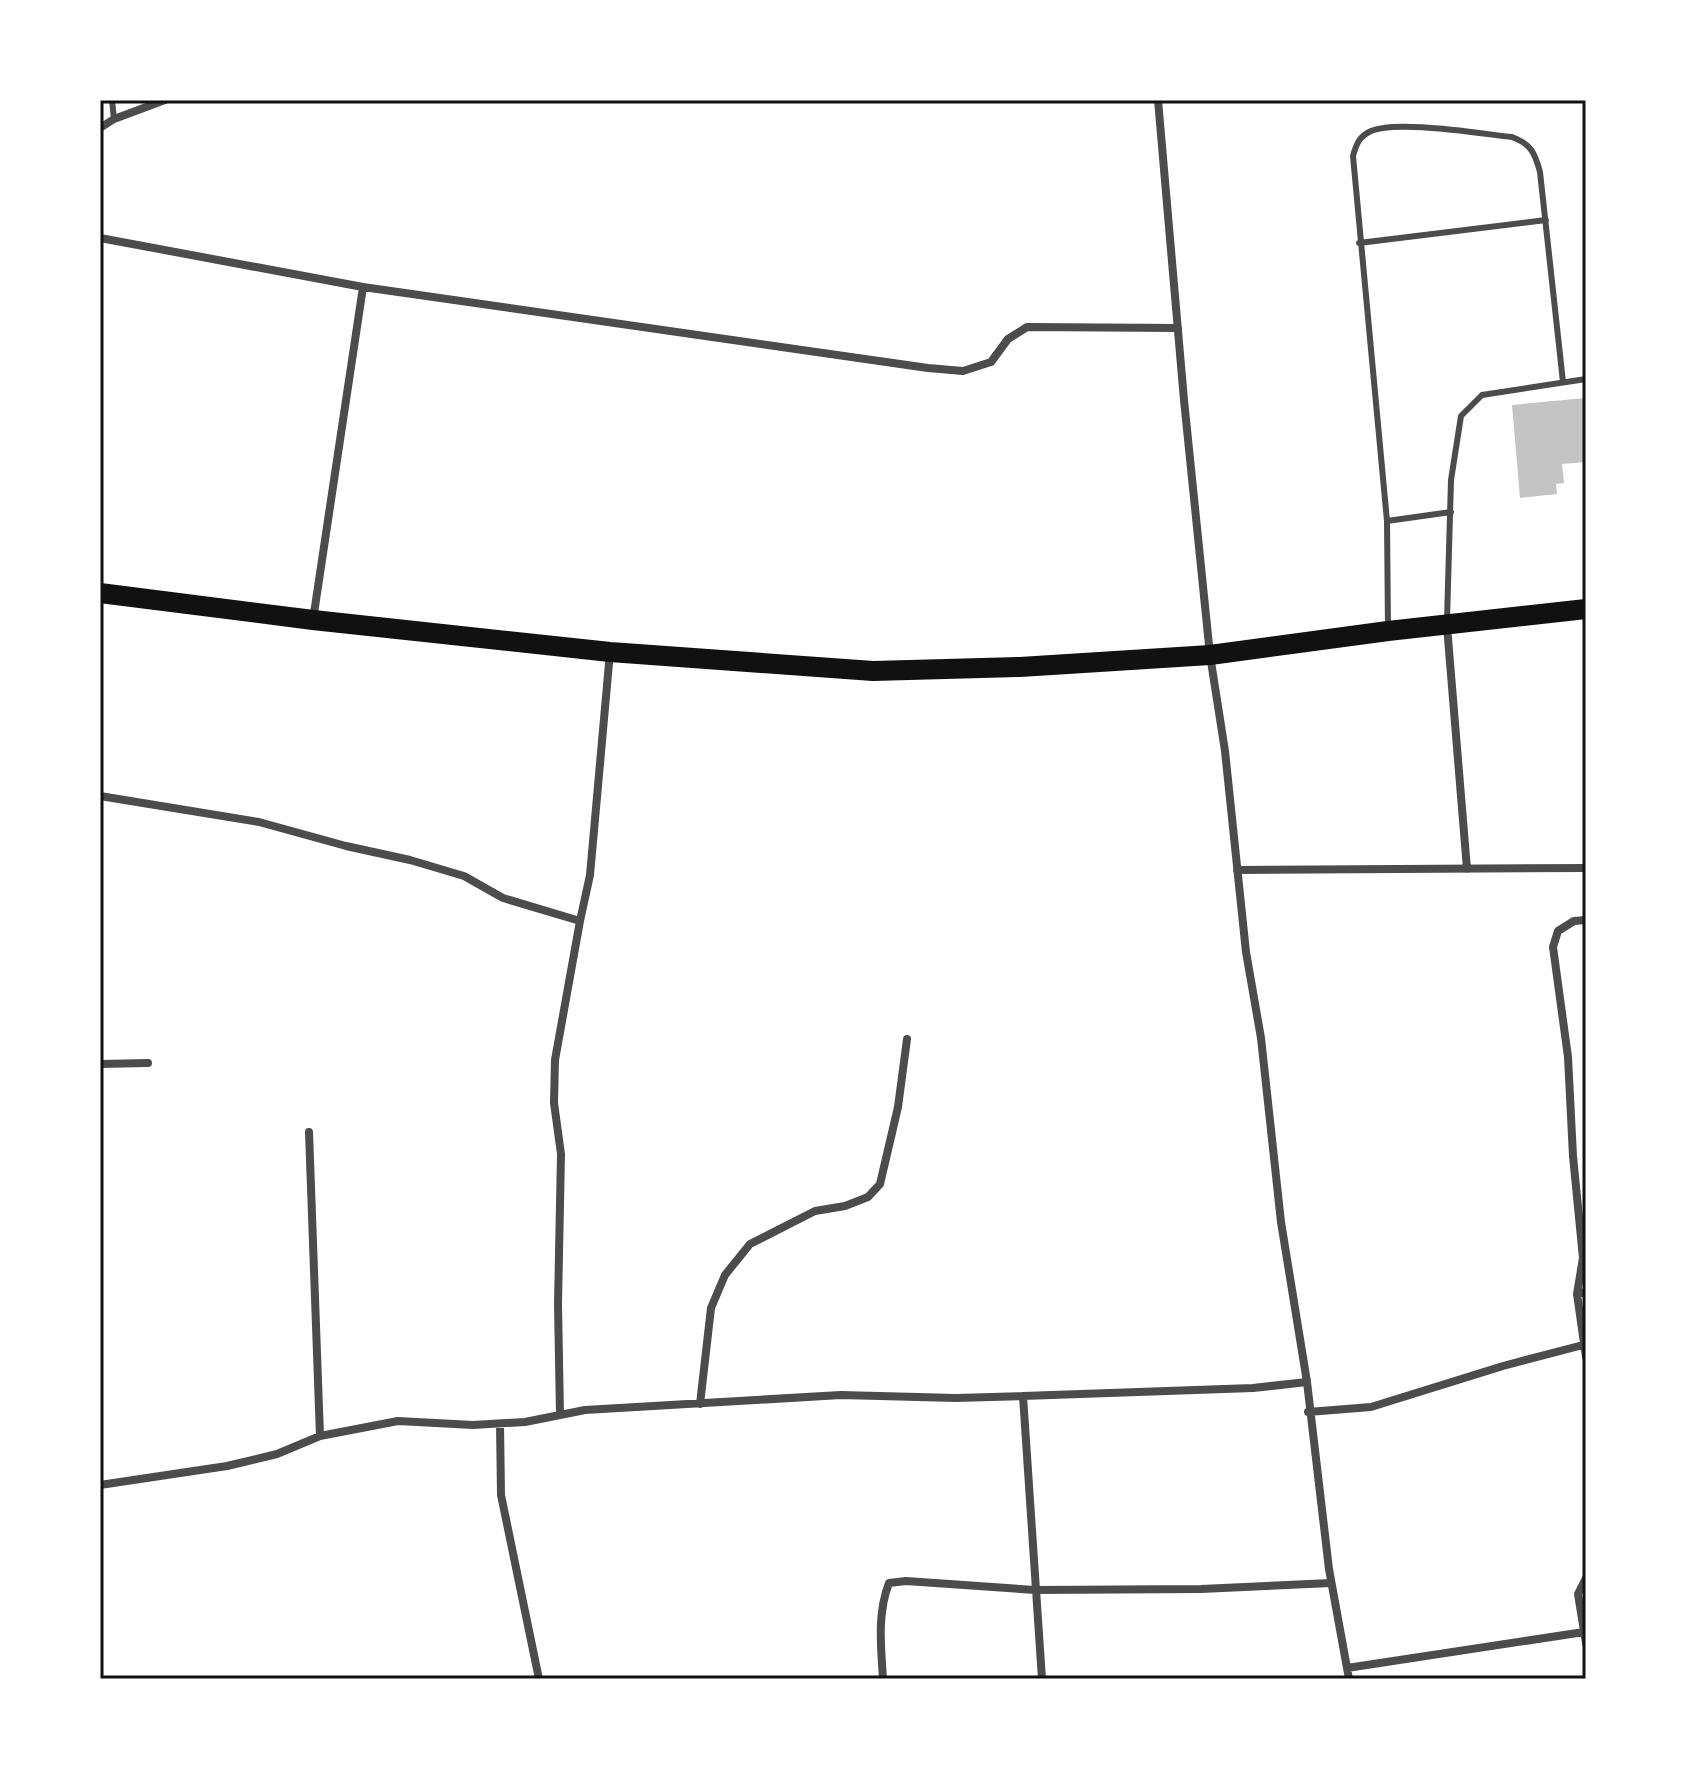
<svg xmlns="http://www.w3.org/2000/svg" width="1686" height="1779" viewBox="0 0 1686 1779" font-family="'Fira Sans Condensed',sans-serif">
<rect width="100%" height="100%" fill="#fff"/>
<path fill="#c4c4c4" d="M1585,398L1586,462L1562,464L1564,483L1556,484L1557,494L1520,498L1512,405Z"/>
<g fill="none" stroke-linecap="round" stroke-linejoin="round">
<path stroke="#4c4c4c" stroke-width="6" d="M112,100L114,119
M1359,243L1546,220
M1387,521L1451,512
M1447,620L1451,480L1461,416L1482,395L1586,379
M1388,628L1387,521L1353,156C1356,145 1359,137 1369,132C1393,119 1482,134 1512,137C1531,144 1535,153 1540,172L1563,382"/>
<path stroke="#4c4c4c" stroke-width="8" d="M1158,100L1184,400L1210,655L1225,751L1246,952L1261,1038L1281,1222L1307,1382L1329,1569L1349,1679
M100,128L114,119L165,100
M100,238L363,287L313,620
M363,287L928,368L963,371L991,362L1008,339L1027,327L1178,328
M1447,626L1467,869
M100,796L259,822L346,846L410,860L464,876L503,898L580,921L555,1060L554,1103L561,1154L558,1304L560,1415
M1237,870L1586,868
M1586,920L1574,921L1558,931L1553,947L1568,1057L1573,1156L1583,1258L1577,1294L1586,1292
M580,921L590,875L610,652
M100,1064L148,1063
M309,1132L320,1436
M1577,1294L1586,1357
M1023,1396L1042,1679
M700,1404L711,1308L725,1275L750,1244L815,1211L845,1206L868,1197L880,1184L898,1107L907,1039
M1308,1412L1371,1407L1503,1366L1583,1345
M500,1424L501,1495L539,1679
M100,1485L227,1466L277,1454L320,1436L398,1421L473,1425L525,1422L585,1410L841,1395L956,1398L1023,1396L1253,1388L1307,1382
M1586,1578L1578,1594L1586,1643
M1347,1668L1584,1632
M883,1679C881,1646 877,1614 889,1583L906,1581L1035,1590L1201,1589L1331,1583"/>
<path stroke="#111" stroke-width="20" d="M100,593L313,620L610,652L873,671L1020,667L1210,655L1388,631L1586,609"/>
</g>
<rect width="1686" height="1779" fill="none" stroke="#ffffff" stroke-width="204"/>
<rect x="102" y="102" width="1482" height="1575" fill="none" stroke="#111" stroke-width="3"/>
</svg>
